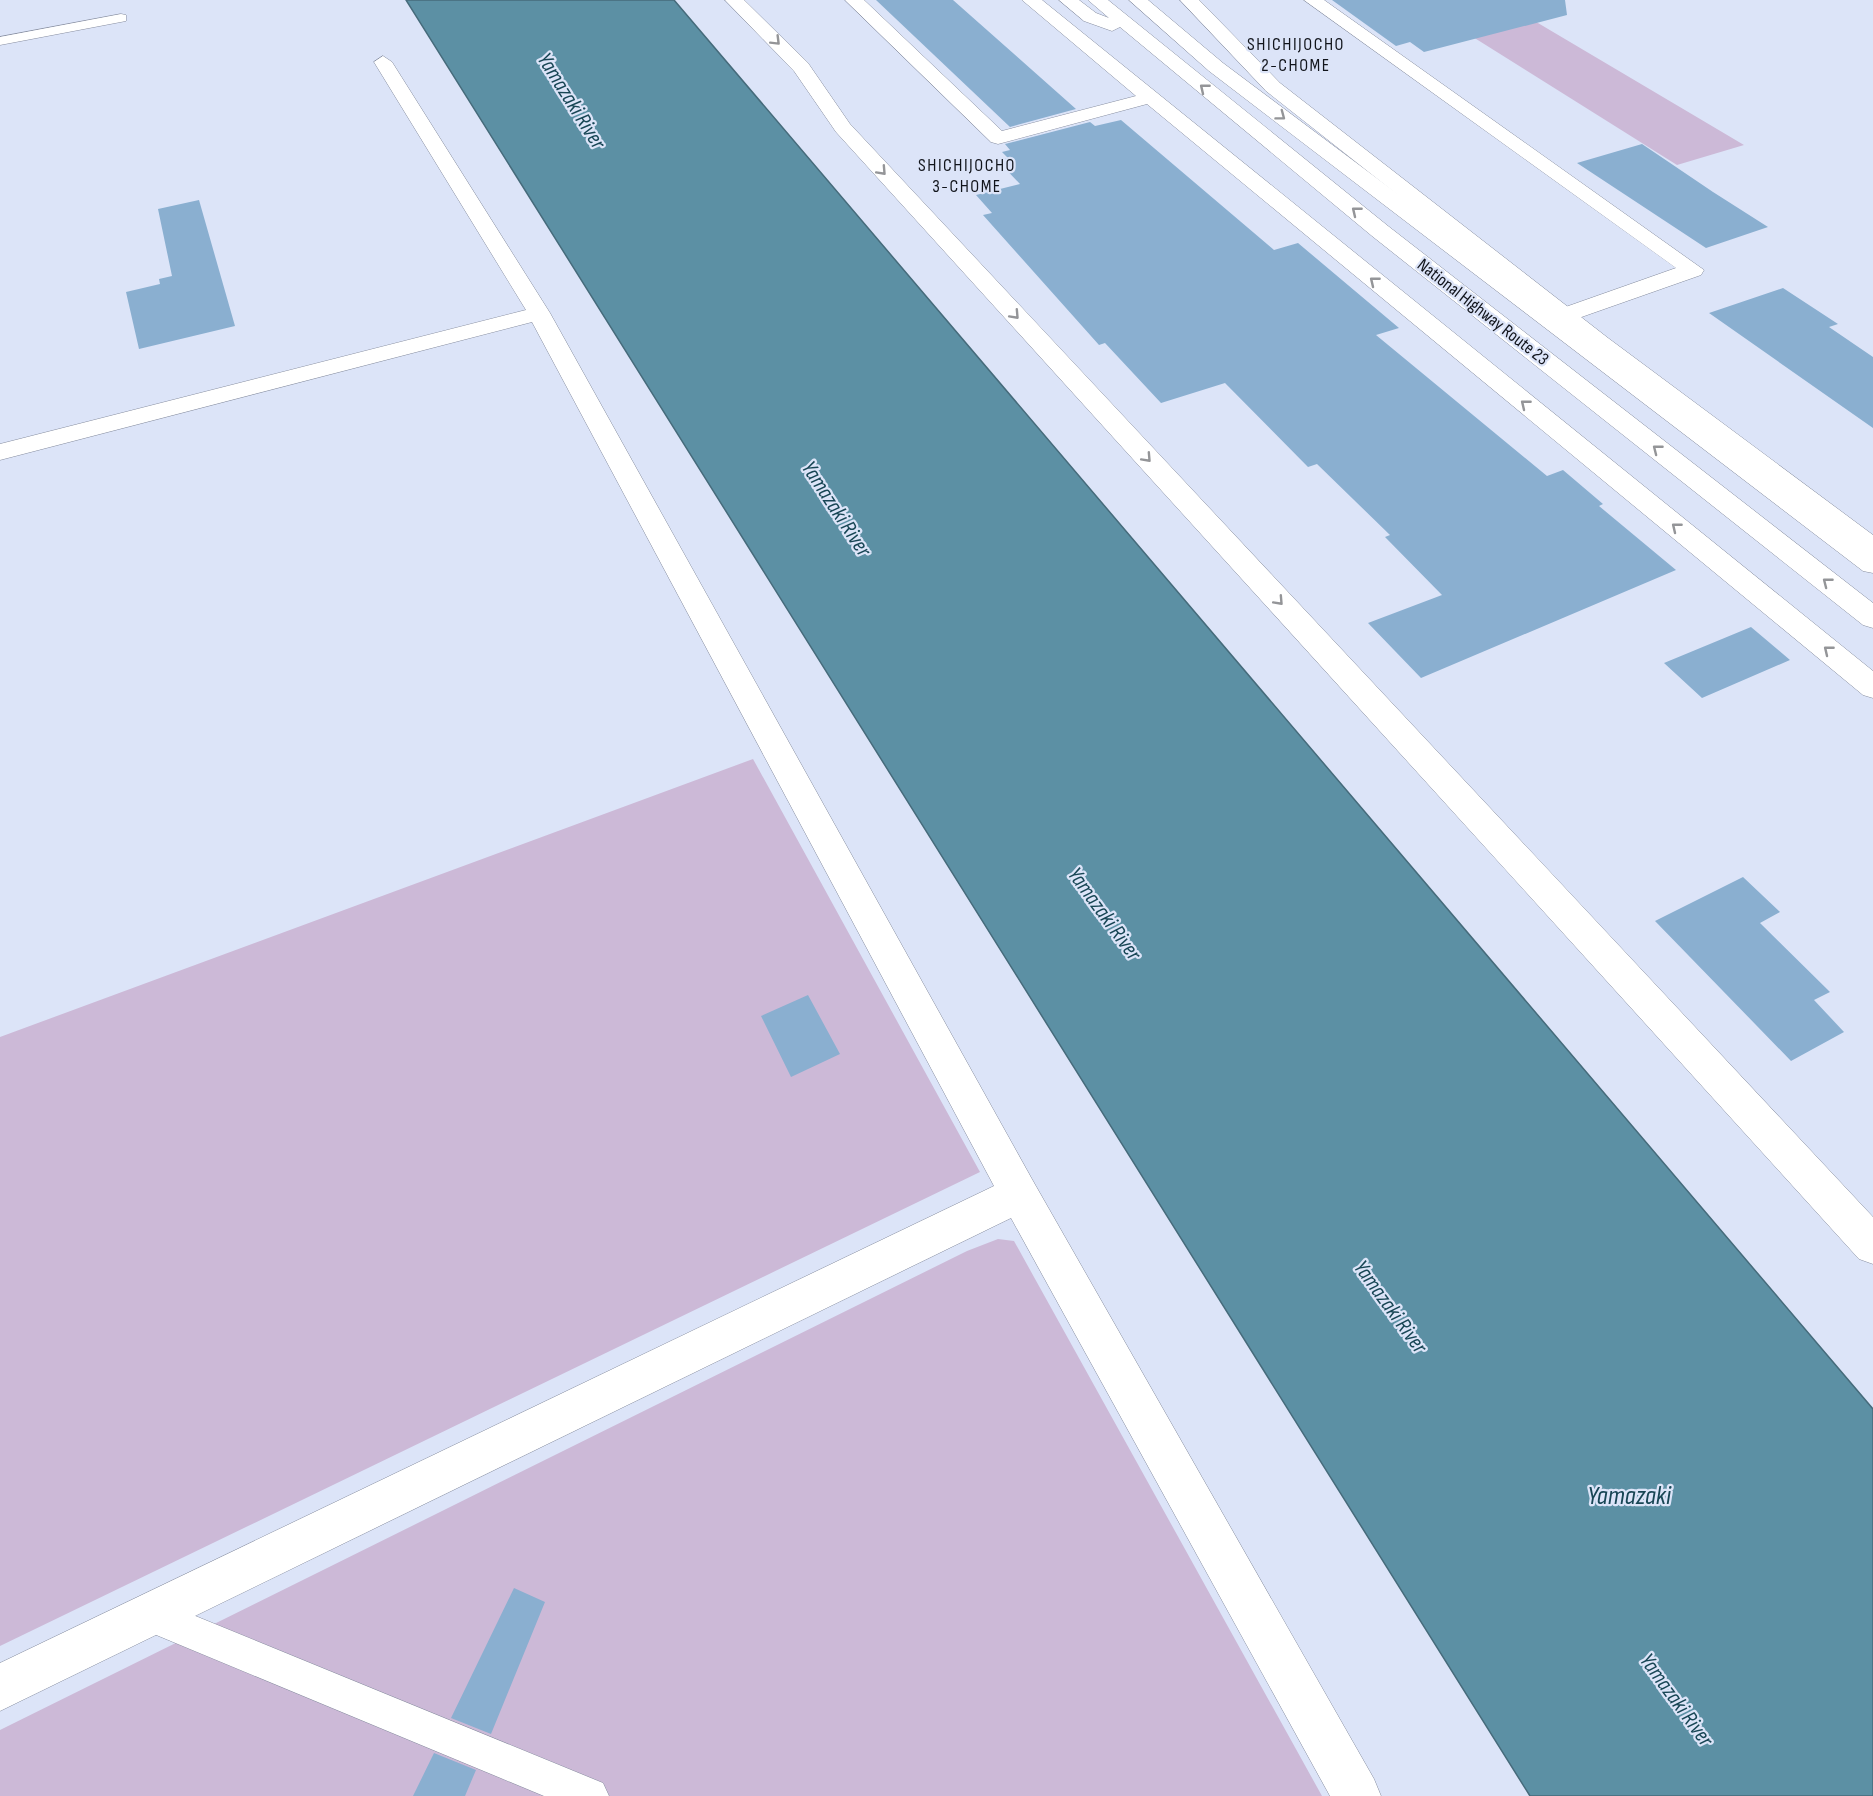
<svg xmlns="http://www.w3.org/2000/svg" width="1873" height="1796" viewBox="0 0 1873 1796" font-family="'Sofia Sans Condensed',sans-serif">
<rect width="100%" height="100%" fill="#dce4f8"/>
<path fill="#ccb9d7" d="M1414,0H1499L1744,145L1677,165Z
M753,759L980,1172L0,1646V1037Z
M998,1239L1014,1241L1322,1796H0V1730L967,1251Z"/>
<path fill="#5c90a4" stroke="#466b7b" stroke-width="1.5" d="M406,0H674L1873,1409V1796H1530Z"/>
<path fill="#8aafd0" d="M876,0H953L1076,109L1010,127Z
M1332,0H1565L1567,15L1424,52L1410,42L1396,46Z
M1121,120L1274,250L1298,243L1399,328L1376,335L1547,476L1563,470L1603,504L1599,506L1676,570L1421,678L1368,623L1442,595L1385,537L1390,535L1317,464L1308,467L1225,383L1161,403L1105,343L1099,345L983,215L992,213L976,195L1020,184L998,161L1008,158L1002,152L1010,150L1005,144L1090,122L1095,126Z
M1642,144L1713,192L1768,227L1706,248L1577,163Z
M199,200L235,326L139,349L126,292L160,284L159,279L172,276L158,209Z
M1783,288L1838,324L1829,327L1873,357V428L1709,313Z
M1751,627L1790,660L1702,698L1664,663Z
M1743,877L1780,912L1760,923L1830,992L1814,1000L1844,1032L1791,1061L1655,921Z
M808,995L840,1054L791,1077L761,1016Z
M514,1588L545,1602L491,1734L451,1718Z
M434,1753L476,1770L465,1796H413Z"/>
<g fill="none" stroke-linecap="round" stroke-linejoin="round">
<defs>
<path id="service" d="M121,14L126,15V21L0,45V37Z
M149,1597L603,1783L609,1796H544L137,1627L131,1615L137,1603Z"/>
<path id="minor" d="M725,0H744L808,63L850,124L1873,1217V1264L1859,1259L836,132L794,71Z
M845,0H864L1002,131L1136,96L1022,0H1042L1873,671V698L1863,695L1147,104L998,144L991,142Z
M1304,0H1324L1704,270L1701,275L1573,320H1557L1554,315L1557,310L1676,268Z
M383,56L392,62L550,313L1033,1181L1374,1779L1381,1796H1330L1011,1218L0,1711V1663L994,1186L532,322L0,460V444L526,310L374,62Z"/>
<path id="tertiary" d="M1180,0H1199L1280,83L1608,338L1873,535V558L1863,555L1592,348L1266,91Z"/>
<path id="trunk" d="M1059,0H1079L1096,13L1109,18L1088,0H1108L1388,226L1873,603V628L1863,625L1372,236L1120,27L1112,31L1084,21Z
M1129,0H1148L1223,63L1873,550V573L1863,571L1209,71Z"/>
</defs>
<use href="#service" stroke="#858c9e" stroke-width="1"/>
<use href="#minor" stroke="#858c9e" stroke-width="1"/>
<use href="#tertiary" stroke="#858c9e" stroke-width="1"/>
<use href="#trunk" stroke="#858c9e" stroke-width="1"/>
<use href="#service" fill="#fff" fill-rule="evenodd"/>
<use href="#minor" fill="#fff" fill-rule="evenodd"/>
<use href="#tertiary" fill="#fff" fill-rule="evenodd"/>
<use href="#trunk" fill="#fff" fill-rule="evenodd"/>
</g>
<defs><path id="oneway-chevron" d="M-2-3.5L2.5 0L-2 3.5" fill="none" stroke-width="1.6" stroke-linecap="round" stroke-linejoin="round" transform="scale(1.5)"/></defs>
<g stroke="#949598">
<use href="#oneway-chevron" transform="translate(776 41) rotate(45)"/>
<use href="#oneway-chevron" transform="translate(1204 88) rotate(-141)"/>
<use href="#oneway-chevron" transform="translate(1281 116) rotate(37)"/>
<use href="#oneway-chevron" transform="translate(882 171) rotate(47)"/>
<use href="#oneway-chevron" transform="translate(1356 211) rotate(-141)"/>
<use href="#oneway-chevron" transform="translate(1374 281) rotate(-141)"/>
<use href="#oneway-chevron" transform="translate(1015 315) rotate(47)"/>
<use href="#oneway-chevron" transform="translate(1525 404) rotate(-141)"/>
<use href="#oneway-chevron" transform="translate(1657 449) rotate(-142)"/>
<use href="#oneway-chevron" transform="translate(1147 458) rotate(47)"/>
<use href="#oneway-chevron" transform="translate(1676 527) rotate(-141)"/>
<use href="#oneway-chevron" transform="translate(1827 582) rotate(-142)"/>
<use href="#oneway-chevron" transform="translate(1279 601) rotate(47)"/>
<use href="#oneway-chevron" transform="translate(1828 650) rotate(-141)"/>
</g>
<g text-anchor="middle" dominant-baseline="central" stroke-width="4.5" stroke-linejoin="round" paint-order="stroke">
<g font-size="18" letter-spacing="1.5" fill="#11141b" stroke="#dce4f8">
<text x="1296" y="44">SHICHIJOCHO<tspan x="1296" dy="21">2-CHOME</tspan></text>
<text x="967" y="165">SHICHIJOCHO<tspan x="967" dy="21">3-CHOME</tspan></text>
</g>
<g font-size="18" fill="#11141b" stroke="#dce4f8">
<text transform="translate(1483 312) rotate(38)">National Highway Route 23</text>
</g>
<g font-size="22" font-style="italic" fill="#184655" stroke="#dce4f8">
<text transform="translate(571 101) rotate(58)">Yamazaki River</text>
<text transform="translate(836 509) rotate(57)">Yamazaki River</text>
<text transform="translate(1104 914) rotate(54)">Yamazaki River</text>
<text transform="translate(1390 1307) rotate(54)">Yamazaki River</text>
<text transform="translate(1676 1700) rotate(54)">Yamazaki River</text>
</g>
<g font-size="27" font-style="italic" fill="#184655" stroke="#dce4f8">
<text x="1629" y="1496">Yamazaki</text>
</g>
</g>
</svg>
